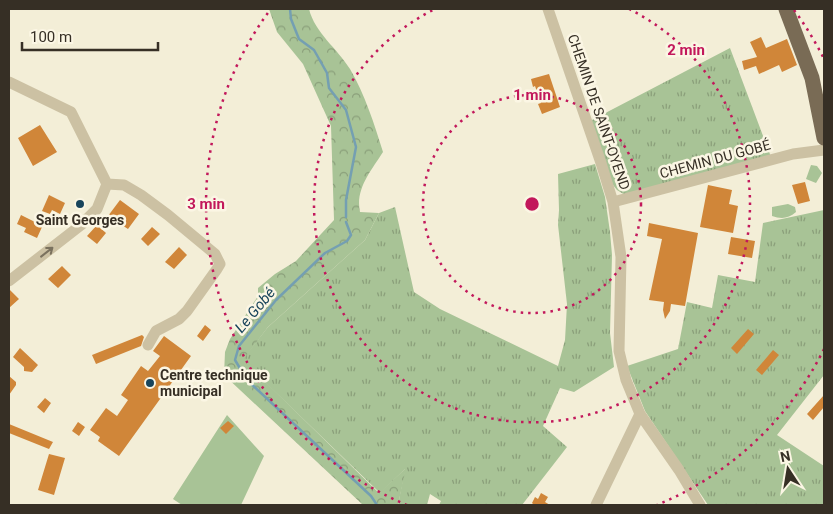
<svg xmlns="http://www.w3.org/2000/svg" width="833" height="514" viewBox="0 0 833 514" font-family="Roboto,sans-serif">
<defs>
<pattern id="grass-tufts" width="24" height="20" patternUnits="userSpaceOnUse" patternTransform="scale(1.25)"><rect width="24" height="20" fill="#a8c396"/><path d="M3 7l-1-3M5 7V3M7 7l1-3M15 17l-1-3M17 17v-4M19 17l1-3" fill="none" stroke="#8a9f7a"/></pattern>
<pattern id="forest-crowns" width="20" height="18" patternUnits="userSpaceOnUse" patternTransform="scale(1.25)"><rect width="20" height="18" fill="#a8c396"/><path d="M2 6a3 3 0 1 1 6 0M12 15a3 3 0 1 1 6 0" fill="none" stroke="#8a9f7a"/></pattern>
</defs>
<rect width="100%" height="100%" fill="#f3eed7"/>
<path fill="url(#grass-tufts)" d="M730,48L771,157L625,195L617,190L613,185L590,121Z
M595,164L605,197L610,232L612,255L610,333L614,367L574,392L560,388L543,426L567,447L522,505H439L441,501L430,494L427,505H398L405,469L380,493L242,360L268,327L365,240L379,213L395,207L414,292L440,309L558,366L565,340L567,304L558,225L559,210L558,174Z
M824,210V375L777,435L824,466V505H708L645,411L627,366L678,349L687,302L712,308L718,275L755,282L763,223Z"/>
<path fill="url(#forest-crowns)" d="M269,9H309C315,33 337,48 350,69C365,95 374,123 383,152C371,171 355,189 360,212L379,213L365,240L268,327L243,360L379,493L406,468L398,505H363L224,375L225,352L230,339L258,296V288L275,274L296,261L334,220L331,126L303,64L277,32Z"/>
<path fill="#a8c396" d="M811,165L817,166L822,173L816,183L806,179Z
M788,204L795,207L796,212C788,219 781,219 772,216V207Z
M227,415L264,456L241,505H182L173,499Z"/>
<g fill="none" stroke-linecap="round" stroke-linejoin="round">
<path stroke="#749fb2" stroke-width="2.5" d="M290,9L291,19L299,39L314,50L327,73L329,88L346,110L356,147L346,200V217
M346,222L351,235L347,241L325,253L276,300L239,346L235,360L247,380L371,496L377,505"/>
</g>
<path fill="#d08639" d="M761,37L766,48L787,39L797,65L782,72L779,65L759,74L756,66L744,70L742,61L757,57L750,42Z
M549,74L560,107L542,114L538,104L541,103L535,86L533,87L531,79Z
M40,125L57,152L33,166L18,138Z
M805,182L810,201L798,204L792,185Z
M708,185L732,190L729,204L738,206L733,233L700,227Z
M49,195L65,203L60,214L52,210L50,214L42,211Z
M120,200L139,214L128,229L108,216Z
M21,215L35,222L34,224L42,227L37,238L24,232L26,228L17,224Z
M649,223L698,233L685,306L671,304L670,311L665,319L663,310L664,302L649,300L662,239L647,236Z
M97,225L106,233L97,244L87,236Z
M152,227L160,234L148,246L141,239Z
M731,237L755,241L752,258L728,254Z
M179,247L187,255L174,269L165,262Z
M62,266L71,275L58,288L48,279Z
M9,289L19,299L9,308Z
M205,325L211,330L203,341L197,336Z
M748,329L754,334L737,354L731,348Z
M142,335L144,337L141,346L96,364L92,355Z
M164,336L191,356L119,456L98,441L100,437L90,430L106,408L117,416L128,400L121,395L141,366L148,371L160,356L153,351Z
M20,348L38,365L32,372L24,371V367L13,357Z
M773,350L779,355L762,375L756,370Z
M9,376L16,382V385L9,395Z
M824,395V407L813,420L807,414Z
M45,398L51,403L44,413L37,407Z
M228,421L234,426L226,434L220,428Z
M78,422L85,427L79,436L72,431Z
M9,424L53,442L49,449L9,433Z
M49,454L65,458L54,495L38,490Z
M541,493L548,497L545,502L550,505H534L532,503L535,497L538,499Z"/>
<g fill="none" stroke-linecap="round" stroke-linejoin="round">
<path stroke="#ccc1a3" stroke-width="11" d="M548,9L601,163L613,202L621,257L619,351L626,380L640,414L679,470L700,505
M9,82L71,112L107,184L124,185L141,195L168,215L215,254L220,264L217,269L187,311L179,319L156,331L148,345
M613,202L793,154L824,150
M9,281L81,225L97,209L107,184
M596,505L640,414"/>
<path stroke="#796b55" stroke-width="15" d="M786,9L812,78L824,138"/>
</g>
<defs><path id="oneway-shaft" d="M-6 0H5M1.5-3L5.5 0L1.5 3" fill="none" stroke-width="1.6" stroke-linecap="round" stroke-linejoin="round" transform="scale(1.25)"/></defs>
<use stroke="#7a715e" href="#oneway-shaft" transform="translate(47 252) rotate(-38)"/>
<g fill="none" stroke="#c2185b" stroke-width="2.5" stroke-dasharray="2.5 5">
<circle cx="532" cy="204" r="109"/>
<path d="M629 9A218 218 0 1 1 435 9"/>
<path d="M824 349A326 326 0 0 1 657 505M407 505A326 326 0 0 1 270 10M794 10A326 326 0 0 1 824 59"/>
</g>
<g fill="#18445b" stroke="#fbf6e4" stroke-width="2">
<circle cx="80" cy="204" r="5"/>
<circle cx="150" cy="383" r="5"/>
</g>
<g text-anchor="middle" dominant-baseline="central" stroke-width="5" stroke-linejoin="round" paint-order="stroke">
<g font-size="14" fill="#362f25" stroke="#fbf6e4">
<text transform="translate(599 112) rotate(71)">CHEMIN DE SAINT-OYEND</text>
<text transform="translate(715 159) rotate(-15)">CHEMIN DU GOBÉ</text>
</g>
<g font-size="14" font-weight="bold" fill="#362f25" stroke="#fbf6e4">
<text x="80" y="220">Saint Georges</text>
<text x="160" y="375" text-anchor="start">Centre technique<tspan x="160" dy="16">municipal</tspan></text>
</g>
<g font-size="15" font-style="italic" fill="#18445b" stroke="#fbf6e4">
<text transform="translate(255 310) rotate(-50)">Le Gobé</text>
</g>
</g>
<circle cx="532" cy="204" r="8" fill="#c2185b" stroke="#fbf6e4" stroke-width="2.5"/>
<g font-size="15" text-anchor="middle" font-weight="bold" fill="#c2185b" stroke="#fbf6e4" stroke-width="5" stroke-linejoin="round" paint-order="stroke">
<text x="686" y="55">2 min</text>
<text x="532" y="100">1 min</text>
<text x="206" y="209">3 min</text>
</g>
<rect width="833" height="514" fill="none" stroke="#362f25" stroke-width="20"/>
<g transform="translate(788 469) rotate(348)" stroke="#fbf6e4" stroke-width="4" paint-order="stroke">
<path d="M0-4L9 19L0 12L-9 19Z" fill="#362f25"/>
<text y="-8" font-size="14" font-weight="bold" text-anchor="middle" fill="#362f25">N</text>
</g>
<path d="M22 42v8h136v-8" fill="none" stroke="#362f25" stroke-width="2.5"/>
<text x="30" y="42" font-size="15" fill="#362f25" stroke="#fbf6e4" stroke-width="4" paint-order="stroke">100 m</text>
</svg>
